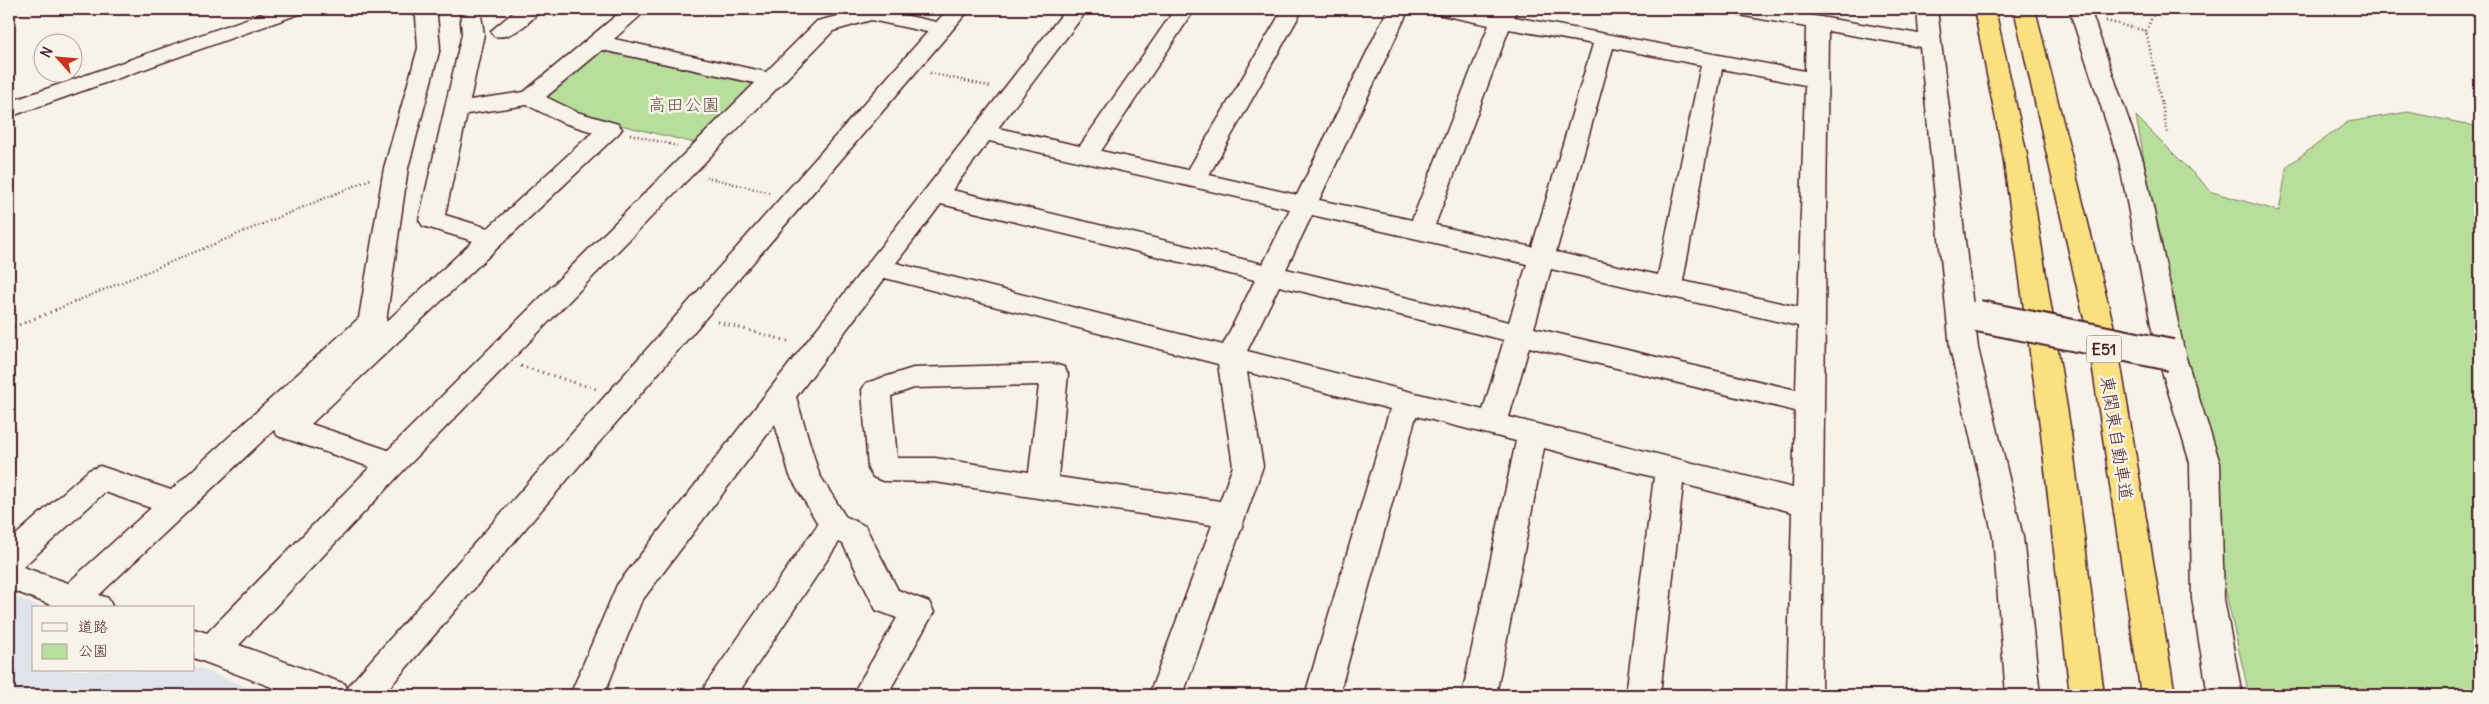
<svg xmlns="http://www.w3.org/2000/svg" width="2489" height="704" viewBox="0 0 2489 704" font-family="Delius,'Klee One',sans-serif">
<rect width="100%" height="100%" fill="#f7f3e8"/>
<filter id="ink" filterUnits="userSpaceOnUse"><feTurbulence type="fractalNoise" baseFrequency=".02" numOctaves="2"/><feDisplacementMap in="SourceGraphic" scale="10" xChannelSelector="R" yChannelSelector="G"/><feConvolveMatrix kernelMatrix="1 2 1 2 8 2 1 2 1" color-interpolation-filters="sRGB"/></filter>
<g filter="url(#ink)">
<path fill="#dfe4ea" d="M9,594L43,608H34V670H194V666L268,695H9Z"/>
<path fill="#b7df9b" stroke="#807f63" d="M599,50L753,84L695,143L583,116L547,99V93Z
M2408,112L2480,127V695H2249L2217,553L2136,116L2212,192L2279,211L2287,166L2348,122Z"/>
<g fill="none" stroke-linecap="round" stroke-linejoin="round">
<defs>
<path id="minor" d="M275,9H306L302,13L9,117V102Z
M409,9H431L437,16L440,48L408,168L386,322L473,241L423,226L419,220L462,34L460,9H480L484,34L470,100L524,92L624,9H645L640,16L614,39L766,72L817,21L867,9H876L941,23L949,24L952,29L949,34L941,35L871,20L833,31L403,471L239,645L345,684L350,695H293L194,658V629L207,633L370,467L278,436L274,430L99,595L108,598L113,608H59L9,589V541L89,470L100,466L171,490L359,318L384,168L418,48L416,17ZM602,50L755,83L388,450L311,424L618,134L622,129L618,124L577,112L546,97ZM527,105L561,122L593,132L488,228L445,215L467,114ZM105,492L151,508L68,583L23,567Z
M517,9H541C531,22 511,40 494,36L491,31Z
M1066,9H1088L998,128L1080,146L1175,9H1195L1101,151L1188,170L1283,9H1303L1209,175L1297,195L1388,9H1409L1319,200L1412,220L1489,25L1432,13L1429,9H1471L1494,13L1496,9H1516L1514,17L1805,71L1806,27L1739,15L1732,13L1729,9H1774L1919,34L1917,9H1937L1978,348L2023,537L2040,695H2006L1993,537L1950,348L1920,47L1828,31L1821,695H1787L1792,512L1683,484L1660,695H1626L1654,477L1544,448L1496,695H1462L1516,441L1416,416L1339,695H1305L1390,409L1247,372L1263,466L1183,695H1149L1212,525L935,482L883,481L873,477L868,469L862,390L866,383L913,368L1054,364L1064,367L1068,374L1058,477L1220,501L1233,466L1218,364L885,278L796,397L819,474L845,516L865,526L898,590L929,602L934,612L887,695H852L897,618L876,610L843,544L839,542L737,695H701L706,684L818,524L790,476L775,424L641,602L604,695H570L617,585ZM1509,29L1593,44L1532,247L1435,225ZM1613,48L1701,65L1658,275L1556,252ZM1722,69L1805,85L1798,307L1683,281ZM989,141L1290,209L1263,264L952,190ZM941,204L1255,280L1223,345L896,263ZM1312,215L1527,264L1509,322L1286,269ZM1551,269L1798,326L1796,390L1534,328ZM1279,286L1504,340L1483,410L1247,351ZM1529,347L1795,411L1793,488L1509,417ZM1039,385L1029,472L935,458H897L891,396L914,388Z
M2069,9H2090L2143,161L2185,355L2220,463L2224,599L2242,695H2208L2192,599L2190,463L2157,355L2119,161Z"/>
<path id="tertiary" d="M948,9H970L383,695H345L350,684Z"/>
<path id="motorway" d="M1974,9H1995L2027,155L2071,433L2104,695H2070L2041,433L2003,155Z
M2014,9H2035L2116,336L2175,695H2141L2088,336Z"/>
</defs>
<use href="#minor" stroke="#4a1f2b" stroke-width="3"/>
<use href="#tertiary" stroke="#4a1f2b" stroke-width="3"/>
<use href="#motorway" stroke="#4a1f2b" stroke-width="3"/>
<path stroke="#4a1f2b" stroke-width="2.5" stroke-dasharray="1 3" stroke-linecap="butt" d="M2106,21L2146,31L2168,134
M2146,31L2153,15L2164,9
M930,73L992,87
M630,134L677,146
M706,177L771,193
M55,310L371,179"/>
<path stroke="#4a1f2b" stroke-width="3" stroke-dasharray="1 4.5" stroke-linecap="butt" d="M718,322L791,342
M9,329L58,309
M521,366L596,389"/>
<use href="#minor" fill="#f7f3e8" fill-rule="evenodd"/>
<use href="#tertiary" fill="#f7f3e8" fill-rule="evenodd"/>
<use href="#motorway" fill="#fbe080" fill-rule="evenodd"/>
<defs>
<path id="minor-bridge" d="M1978,316L2171,355"/>
</defs>
<use href="#minor-bridge" stroke="#4a1f2b" stroke-width="34" stroke-linecap="butt"/>
<use href="#minor-bridge" stroke="#f7f3e8" stroke-width="30"/>
</g>
</g>
<g text-anchor="middle" dominant-baseline="central" stroke-width="5" stroke-linejoin="round" paint-order="stroke">
<rect fill="#f7f3e8" stroke="#7e5f64" stroke-width="1" x="2086.5" y="335.5" width="35" height="27" rx="4"/>
<g font-size="16" font-weight="bold" fill="#4a1f2b">
<text x="2104" y="349">E51</text>
</g>
<g font-size="18" fill="#654f47" stroke="#f7f3e8">
<text x="684" y="104">高田公園</text>
</g>
<g font-size="18" fill="#4a1f2b" stroke="#f7f3e8">
<text transform="translate(2117 438) rotate(81)">東関東自動車道</text>
</g>
</g>
<rect width="2489" height="704" fill="none" stroke="#f7f3e8" stroke-width="30"/>
<rect x="15" y="15" width="2459" height="674" fill="none" stroke="#4a1f2b" stroke-width="2" filter="url(#ink)"/>
<rect x="32" y="606" width="162" height="65" fill="#f7f3e8" stroke="#b29e9c"/>
<rect x="42" y="623" width="25" height="8" fill="#f7f3e8" stroke="#b29e9c"/>
<text x="78" y="632" font-size="15" fill="#4a1f2b">道路</text>
<rect x="42" y="644" width="25" height="15" fill="#b7df9b" stroke="#b29e9c"/>
<text x="78" y="656" font-size="15" fill="#4a1f2b">公園</text>
<g transform="translate(58 58) rotate(297)"><circle r="24" fill="#f7f3e8" stroke="#b29e9c"/>
<path d="M0-4L9 19L0 12L-9 19Z" fill="#c8321e"/>
<text y="-8" font-size="14" font-weight="bold" text-anchor="middle" fill="#4a1f2b">N</text>
</g>
</svg>
